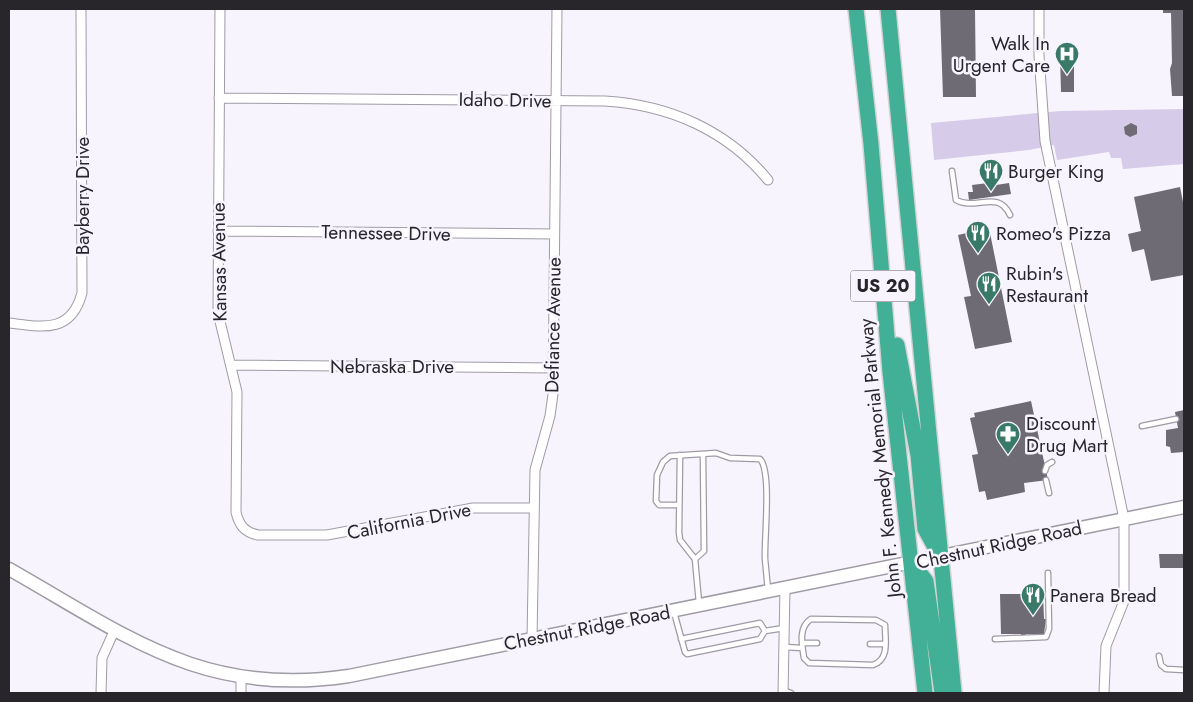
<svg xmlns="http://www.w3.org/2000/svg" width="1193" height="702" viewBox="0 0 1193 702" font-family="Jost,sans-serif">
<rect width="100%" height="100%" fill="#f8f4fe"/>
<path fill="#d6cbe9" d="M1184,109V164L1123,169L1121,158H1111L1109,152L1057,160L1054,145L1029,150L934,160L931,123L1060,111Z"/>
<path fill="#6f6b74" d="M940,9H975L976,97H943Z
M1163,9H1184V96H1172L1170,69L1172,63L1171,13H1163Z
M1060,55H1074V92H1061Z
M1131,123L1137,126V134L1130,137L1125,134L1124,127Z
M996,182V185L1009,183L1011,194L969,200L968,192H973L972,185Z
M1180,187L1184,207V275L1151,281L1144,249L1132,252L1128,234L1141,231L1134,197Z
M989,228L1012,342L975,349L964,297L971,296L958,235Z
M1031,401L1048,480L1024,483L1025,492L987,500L985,491L979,492L972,455L978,454L970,418L975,417L974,413Z
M1184,410V452L1171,453L1170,447L1166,446V430L1178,428L1175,412Z
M1159,554H1184V568H1160Z
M1000,594H1043L1044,619H1046L1044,634H1026V636H1021V634H1001Z"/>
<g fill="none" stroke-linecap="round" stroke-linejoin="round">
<defs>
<path id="lane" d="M952,171L956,200C976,211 998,189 1010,215
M1142,426L1176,419
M680,455L679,532L680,540L695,559L699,603
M1045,471L1047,465L1052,462
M1046,480L1049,493
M679,505H659L656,501L657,475L663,462L670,456L716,453L730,458L760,459C772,471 764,540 765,559C766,570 767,580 768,590
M695,559L704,551L703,454
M674,612L685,652L687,654L760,639L765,631
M811,619L876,620L885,625C885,640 890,659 873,665L809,663L804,658C802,645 798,627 811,619Z
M765,631L784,628
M681,639L760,623L765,631
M995,639L1046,637L1049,629L1048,573
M802,643H817
M870,644H885
M784,647L802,648
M1159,656L1161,665L1166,669L1184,670
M783,690L791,693"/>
<path id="street" d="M220,9L218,313L237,392L236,512C239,525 244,532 258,535H327L473,508H534
M1039,9V55L1045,141L1124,519V601L1106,646L1104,693
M219,98L605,101C669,105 727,130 768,180
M218,231L554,234
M9,323C42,327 71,334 82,293L81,9
M232,365L553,368
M532,639L535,470L550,416L553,394L557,9
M101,693L102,658L115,629
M241,693V678
M783,693L785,588"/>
<path id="secondary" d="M9,569C127,636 204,698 349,676L1184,507"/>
<path id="highway" d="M856,9L871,144L890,372L925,693
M888,9L954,693
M897,345L918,455L925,529L937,551
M912,563L926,581L942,693"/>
</defs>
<use href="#lane" stroke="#9f9ba5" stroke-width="7"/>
<use href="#street" stroke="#9f9ba5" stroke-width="11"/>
<use href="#secondary" stroke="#9f9ba5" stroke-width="15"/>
<use href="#highway" stroke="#d4d4d4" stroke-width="18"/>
<use href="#lane" stroke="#fff" stroke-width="4.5"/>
<use href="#street" stroke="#fff" stroke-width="9"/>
<use href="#secondary" stroke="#fff" stroke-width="12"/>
<use href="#highway" stroke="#41b096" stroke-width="15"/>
</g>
<defs>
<symbol id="hospital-pin" viewBox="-11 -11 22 30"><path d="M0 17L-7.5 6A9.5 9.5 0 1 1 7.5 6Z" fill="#387968" stroke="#f8f4fe"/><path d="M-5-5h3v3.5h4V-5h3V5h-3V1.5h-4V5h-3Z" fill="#fff"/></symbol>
<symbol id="restaurant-pin" viewBox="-11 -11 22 30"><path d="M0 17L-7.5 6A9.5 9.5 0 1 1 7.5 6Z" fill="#387968" stroke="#f8f4fe"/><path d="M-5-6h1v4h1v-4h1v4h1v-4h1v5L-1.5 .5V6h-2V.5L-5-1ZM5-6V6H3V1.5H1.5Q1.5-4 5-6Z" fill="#fff"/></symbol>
<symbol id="pharmacy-pin" viewBox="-11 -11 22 30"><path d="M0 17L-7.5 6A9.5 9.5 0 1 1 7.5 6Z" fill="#387968" stroke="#f8f4fe"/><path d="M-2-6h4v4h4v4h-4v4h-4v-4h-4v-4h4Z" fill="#fff"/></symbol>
</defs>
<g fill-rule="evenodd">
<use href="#hospital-pin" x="1053" y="40" width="28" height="38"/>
<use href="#restaurant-pin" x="977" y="157" width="28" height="38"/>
<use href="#restaurant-pin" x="964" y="219" width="28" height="38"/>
<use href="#restaurant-pin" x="975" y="270" width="28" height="38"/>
<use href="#pharmacy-pin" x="994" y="420" width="28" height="38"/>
<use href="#restaurant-pin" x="1019" y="581" width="28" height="38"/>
</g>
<g text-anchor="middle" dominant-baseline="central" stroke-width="5" stroke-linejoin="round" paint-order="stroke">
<rect fill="#f8f4fe" stroke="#66646a" stroke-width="1" x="850.5" y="270.5" width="65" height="31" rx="4"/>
<g font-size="18" font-weight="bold" fill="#28262a">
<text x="883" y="286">US 20</text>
</g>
<g font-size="19" fill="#28262a" stroke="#f8f4fe" text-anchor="start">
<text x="1050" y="43" text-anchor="end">Walk In<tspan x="1050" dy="22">Urgent Care</tspan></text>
<text x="1008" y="171">Burger King</text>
<text x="996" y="233">Romeo's Pizza</text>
<text x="1006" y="273">Rubin's<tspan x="1006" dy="22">Restaurant</tspan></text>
<text x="1026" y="423">Discount<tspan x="1026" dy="22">Drug Mart</tspan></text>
<text x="1050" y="595">Panera Bread</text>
</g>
<g font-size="19" fill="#28262a" stroke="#f8f4fe">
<text transform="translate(505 100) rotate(1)">Idaho Drive</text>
<text transform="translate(82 196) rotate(-90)">Bayberry Drive</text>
<text transform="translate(386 233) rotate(1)">Tennessee Drive</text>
<text transform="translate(219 262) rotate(-91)">Kansas Avenue</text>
<text transform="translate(553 325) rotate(-89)">Defiance Avenue</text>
<text x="392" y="366">Nebraska Drive</text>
<text transform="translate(880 458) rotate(-96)">John F. Kennedy Memorial Parkway</text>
<text transform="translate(409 521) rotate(-11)">California Drive</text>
<text transform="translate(999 545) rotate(-12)">Chestnut Ridge Road</text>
<text transform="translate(587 628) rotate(-11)">Chestnut Ridge Road</text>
</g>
</g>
<rect width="1193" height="702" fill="none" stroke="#28262a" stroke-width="20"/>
</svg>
